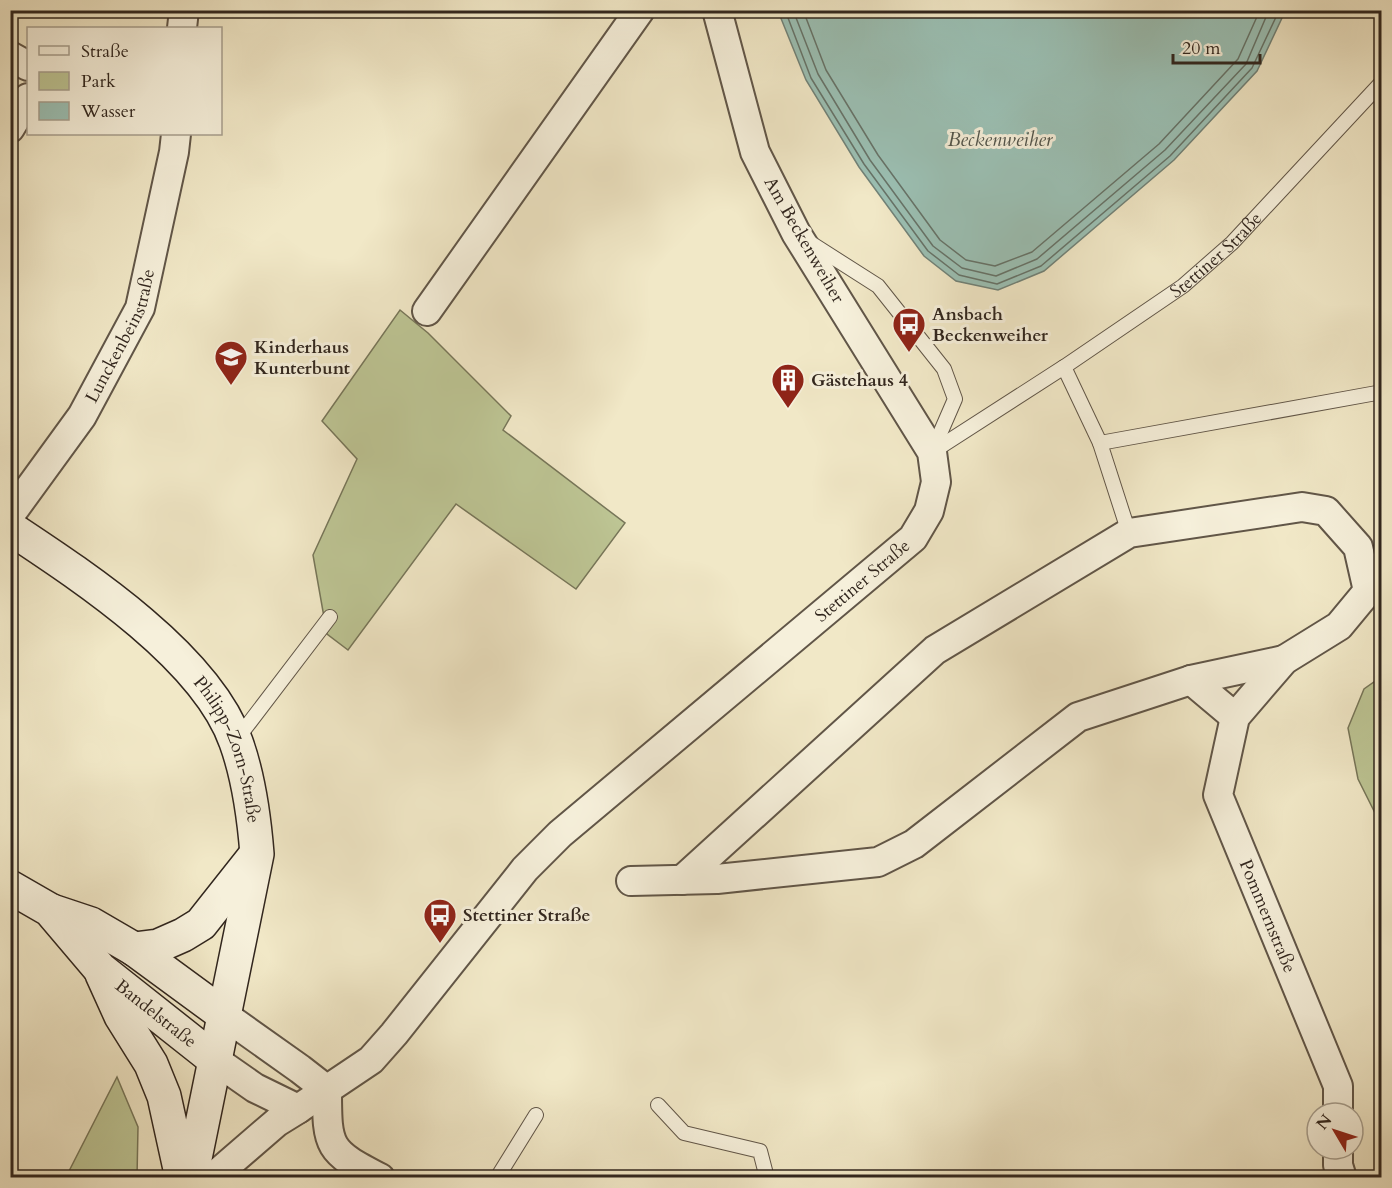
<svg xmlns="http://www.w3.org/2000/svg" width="1392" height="1188" viewBox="0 0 1392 1188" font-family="Cardo,serif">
<rect width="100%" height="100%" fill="#f1e8c7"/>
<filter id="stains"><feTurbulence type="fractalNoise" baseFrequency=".00333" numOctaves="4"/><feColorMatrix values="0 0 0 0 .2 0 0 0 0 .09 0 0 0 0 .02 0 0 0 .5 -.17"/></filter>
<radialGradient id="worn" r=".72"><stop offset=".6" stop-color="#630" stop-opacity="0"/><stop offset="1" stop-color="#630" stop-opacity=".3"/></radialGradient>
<path fill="#bdc594" stroke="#777659" stroke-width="1.5" d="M400,310L428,333L511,416L503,430L625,523L576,589L456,504L348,650L327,634L313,555L357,459L322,421Z
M1381,677V825L1358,779L1348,728L1364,689Z
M117,1077L138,1127L137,1177H66Z"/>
<path fill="#9bc0b4" stroke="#718278" stroke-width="1.5" d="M778,11H1283L1282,18L1257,71L1174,160L1044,271L998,290L956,281L924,256L859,167L806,80Z"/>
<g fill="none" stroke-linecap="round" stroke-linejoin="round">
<path stroke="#667369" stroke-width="1.5" d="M785,10L811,78L864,164L928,251L959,275L997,284L1041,266L1170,156L1252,68L1276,17L1277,10
M793,10L818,74L870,160L933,246L962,268L996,276L1037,259L1165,150L1246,64L1269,10
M803,10L826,70L878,155L940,240L966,260L995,266L1032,252L1159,144L1238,59L1260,10"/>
<defs>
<g id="lane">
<path d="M809,242L878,286L944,369L955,399L932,452"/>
<path d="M1064,367L1100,443L1382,392"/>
<path d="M1100,443L1129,533"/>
<path id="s1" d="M932,452L1064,367L1183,286L1232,243L1382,82"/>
<path d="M237,739L330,617"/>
<path d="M658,1105L684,1133L760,1151L767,1178"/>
<path d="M497,1178L536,1115"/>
</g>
<g id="street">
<path d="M182,28L184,10"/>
<path d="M10,56L28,66"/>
<path d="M10,128L28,98"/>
<path d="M427,311L640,10"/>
<path id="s2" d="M10,515L82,416L140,308L174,152L176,134"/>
<path d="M1191,680L1235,717"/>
<path id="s3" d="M682,880L935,650L1129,533L1302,507L1326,511L1358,547L1368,591L1339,626L1284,660L1235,717L1218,795L1338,1086V1113"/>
<path d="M631,881L717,879L878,862L914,844L1078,717L1191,680L1284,660"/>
<path d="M224,1015L300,1069L327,1090"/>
<path id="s4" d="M215,1060L255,1088L298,1109L371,1060L394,1034L525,869L560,834L913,538L929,511L936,482L932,452L796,233L755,152L717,10"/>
<path d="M327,1090C327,1148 328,1151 380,1178"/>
<path d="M1338,1149V1165L1342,1178"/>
<path d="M212,1178L277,1122L298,1109"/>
</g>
<g id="secondary">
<path id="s5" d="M10,528C84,577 206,657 236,742C249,778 254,816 257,854L191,1178"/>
<path id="s6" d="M10,887L50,910L100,969L215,1060"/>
<path d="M52,911L91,924L134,949L224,1015"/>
<path d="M134,949L158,946L183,935L201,924L254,857"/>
<path d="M102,974L121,1016L151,1064L164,1096L182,1178"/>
</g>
</defs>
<use href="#lane" stroke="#615648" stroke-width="16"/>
<use href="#street" stroke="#615648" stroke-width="32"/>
<use href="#secondary" stroke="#31261e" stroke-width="36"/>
<use href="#lane" stroke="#f6f0db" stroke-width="14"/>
<use href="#street" stroke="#f6f0db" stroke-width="28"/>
<use href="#secondary" stroke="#f6f0db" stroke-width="33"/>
</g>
<defs>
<symbol id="bus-pin" viewBox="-11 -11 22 30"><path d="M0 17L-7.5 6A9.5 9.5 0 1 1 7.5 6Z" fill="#8f2418" stroke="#f6f0db"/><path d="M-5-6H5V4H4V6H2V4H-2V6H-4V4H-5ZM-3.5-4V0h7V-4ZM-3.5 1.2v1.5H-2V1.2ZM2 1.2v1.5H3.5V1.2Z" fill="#fff"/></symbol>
<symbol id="school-pin" viewBox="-11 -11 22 30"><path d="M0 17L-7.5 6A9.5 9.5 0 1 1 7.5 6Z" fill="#8f2418" stroke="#f6f0db"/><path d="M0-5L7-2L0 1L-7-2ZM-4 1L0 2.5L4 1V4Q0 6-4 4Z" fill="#fff"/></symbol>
<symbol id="building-pin" viewBox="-11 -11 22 30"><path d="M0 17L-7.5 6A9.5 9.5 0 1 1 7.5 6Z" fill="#8f2418" stroke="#f6f0db"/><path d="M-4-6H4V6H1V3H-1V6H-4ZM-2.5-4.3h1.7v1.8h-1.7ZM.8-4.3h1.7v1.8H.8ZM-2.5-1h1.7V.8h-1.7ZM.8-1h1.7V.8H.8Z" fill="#fff"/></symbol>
</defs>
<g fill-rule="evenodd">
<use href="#bus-pin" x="890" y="305" width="38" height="52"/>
<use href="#school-pin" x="212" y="338" width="38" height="52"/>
<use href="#building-pin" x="769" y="361" width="38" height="52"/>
<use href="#bus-pin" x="421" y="896" width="38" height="52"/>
</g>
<g text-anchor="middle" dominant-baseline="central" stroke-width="6" stroke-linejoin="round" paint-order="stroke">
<g font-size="18" fill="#31261e" stroke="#f6f0db">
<text transform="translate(804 240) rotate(60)">Am Beckenweiher</text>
<text stroke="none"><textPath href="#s1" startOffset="346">Stettiner Straße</textPath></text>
<text stroke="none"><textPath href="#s2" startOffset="212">Lunckenbeinstraße</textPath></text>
<text stroke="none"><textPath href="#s4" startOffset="874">Stettiner Straße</textPath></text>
<text stroke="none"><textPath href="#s5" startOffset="320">Philipp-Zorn-Straße</textPath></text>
<text stroke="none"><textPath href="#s3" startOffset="1257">Pommernstraße</textPath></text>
<text stroke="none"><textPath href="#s6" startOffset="195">Bandelstraße</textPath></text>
</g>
<g font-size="18" font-weight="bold" fill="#31261e" stroke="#f6f0db" text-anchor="start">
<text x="932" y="314">Ansbach<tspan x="932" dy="21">Beckenweiher</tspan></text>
<text x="254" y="347">Kinderhaus<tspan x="254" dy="21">Kunterbunt</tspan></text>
<text x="811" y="380">Gästehaus 4</text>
<text x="463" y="915">Stettiner Straße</text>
</g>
<g font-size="20" font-style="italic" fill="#51544b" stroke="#f6f0db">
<text x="1000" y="139">Beckenweiher</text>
</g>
</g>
<rect width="1392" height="1188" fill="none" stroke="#f1e8c7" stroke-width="36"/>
<rect x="12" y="12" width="1368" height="1164" fill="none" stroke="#31261e" stroke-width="3"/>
<rect x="18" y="18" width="1356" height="1152" fill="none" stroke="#31261e" stroke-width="1.5"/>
<rect x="27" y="27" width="195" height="108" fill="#f6f0db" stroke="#a79f8f" stroke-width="1.5"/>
<rect x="39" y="46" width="30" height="9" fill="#f6f0db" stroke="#a79f8f" stroke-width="1.5"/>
<text x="81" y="57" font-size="18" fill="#31261e">Straße</text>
<rect x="39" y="72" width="30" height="18" fill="#bdc594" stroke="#a79f8f" stroke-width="1.5"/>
<text x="81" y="87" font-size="18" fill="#31261e">Park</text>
<rect x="39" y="102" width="30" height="18" fill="#9bc0b4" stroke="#a79f8f" stroke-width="1.5"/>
<text x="81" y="117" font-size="18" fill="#31261e">Wasser</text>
<g transform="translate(1335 1131) rotate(309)"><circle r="28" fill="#f6f0db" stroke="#a79f8f" stroke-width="1.5"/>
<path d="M0-4.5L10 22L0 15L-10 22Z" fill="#8f2418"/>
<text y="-9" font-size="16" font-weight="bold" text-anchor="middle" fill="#31261e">N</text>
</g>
<path d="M1173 54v9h87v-9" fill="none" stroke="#31261e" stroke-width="3"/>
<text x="1182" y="54" font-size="18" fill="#31261e" stroke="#f6f0db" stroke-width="4.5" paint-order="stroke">20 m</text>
<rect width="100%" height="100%" filter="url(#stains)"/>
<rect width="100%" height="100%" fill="url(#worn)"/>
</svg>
